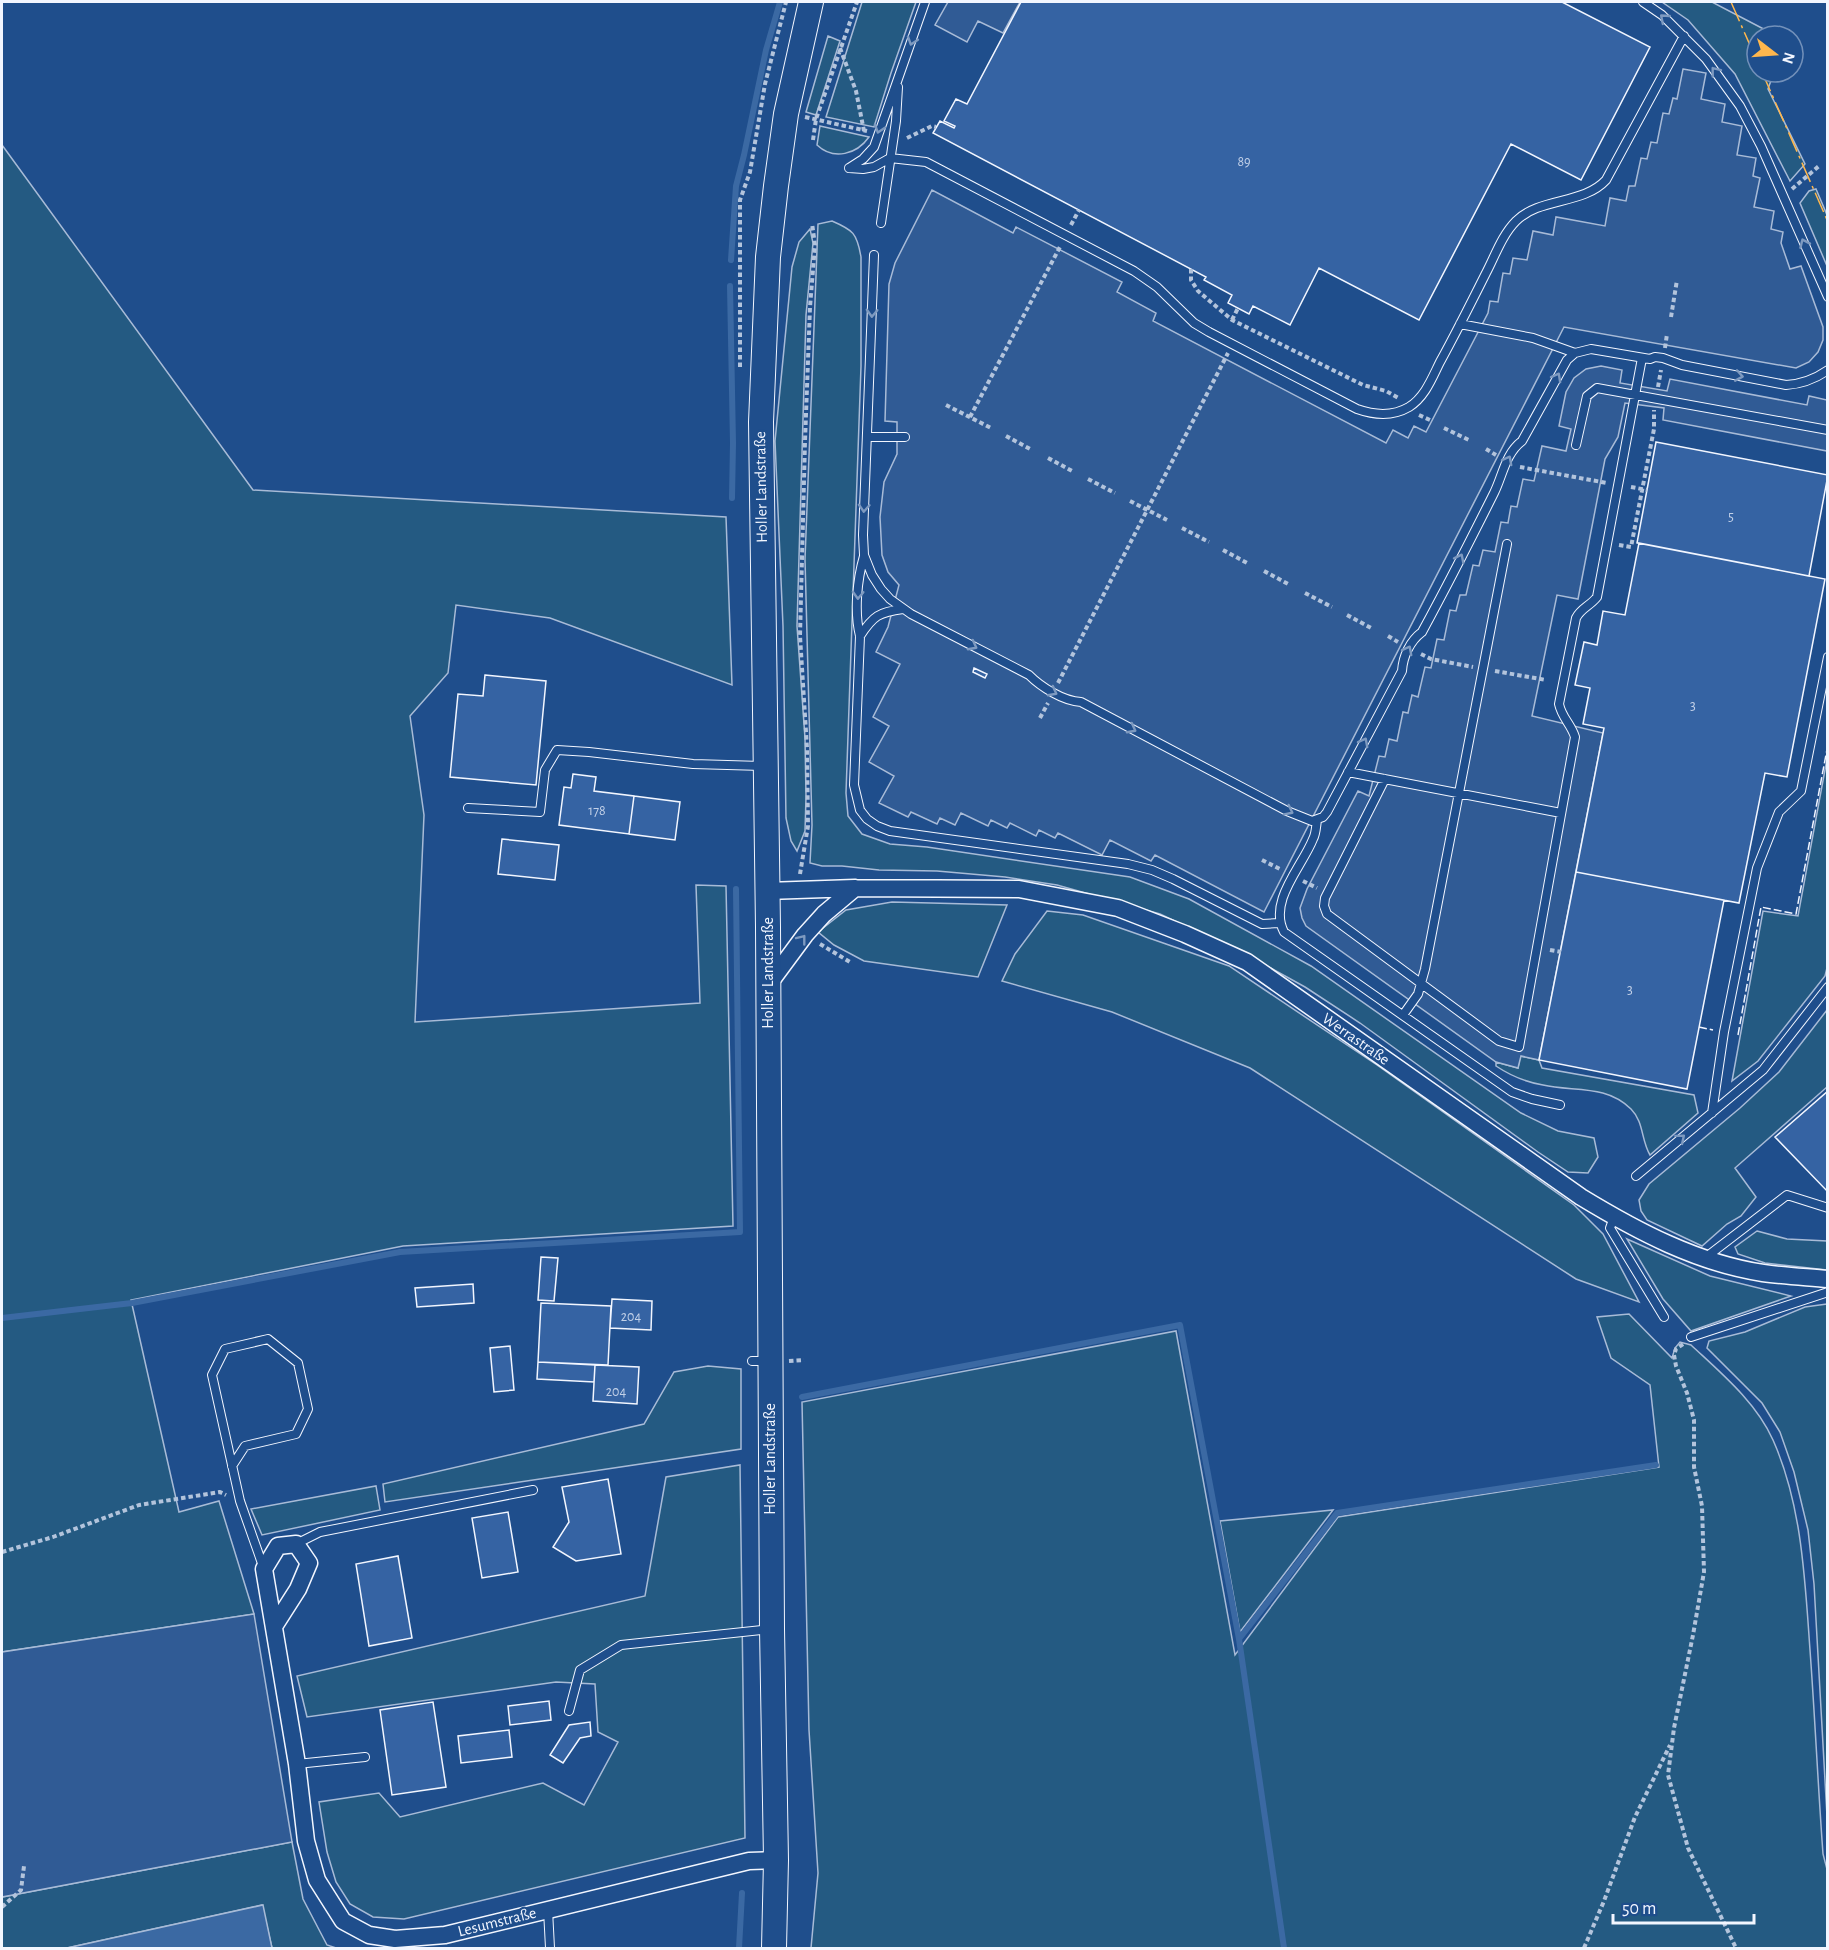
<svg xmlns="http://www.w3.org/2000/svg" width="1829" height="1950" viewBox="0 0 1829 1950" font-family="'Alegreya Sans',sans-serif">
<rect width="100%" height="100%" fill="#1f4e8c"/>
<path fill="#245a82" stroke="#a8bbd7" stroke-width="1.5" d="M862,2H916L891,73L874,127L826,117Z
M1662,2H1712L1777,36H1757V72H1774L1768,89L1805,164L1790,181L1735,74L1688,20Z
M828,36L840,41L816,115L806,112Z
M820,126L869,137C857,154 834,161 817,145Z
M2,145L253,490L726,517L732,685L550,618L456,605L448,673L410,716L424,815L415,1022L700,1003L696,885L726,886L733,1226L403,1246L131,1300L179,1512L219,1501L254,1614L2,1652Z
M1816,189L1827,215V266L1800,203L1809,191Z
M832,221C853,230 857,233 861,257V366L846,793L848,816L862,834L890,844L927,847L1130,877L1189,899L1311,966L1521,1113L1558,1131L1594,1138L1598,1157L1588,1173L1568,1172L1538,1152L1360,1023L1305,987L1249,956L1160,914L1057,885L1005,877L937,871L879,870L842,866H822L810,863L812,825L805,559L818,224Z
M810,229L813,243L806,315L797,626L805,738L806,797L805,831L797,851L791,841L786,818L783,626L775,441L792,267L799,242Z
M1827,759L1828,964L1825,976L1758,1061L1732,1081L1763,911L1798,916Z
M892,902L1007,905L978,977L864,961L834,945L818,932L846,910Z
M1047,911L1083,915L1229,966L1377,1065L1574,1205L1603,1234L1639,1302L1576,1279L1250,1068L1112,1012L1002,981L1015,954Z
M1827,1010V1087L1735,1168L1756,1197L1741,1216L1727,1224L1702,1246L1647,1220L1641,1211L1639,1200L1649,1184L1740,1108L1779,1072Z
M1520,1056L1539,1060L1542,1068L1694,1095L1698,1113L1650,1155C1641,1140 1644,1122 1631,1109C1606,1084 1573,1092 1543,1085C1525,1082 1511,1076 1496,1066V1062L1518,1068Z
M1757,1231L1787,1239L1827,1241V1270L1765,1263L1738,1254L1735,1247Z
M1627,1239L1710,1276L1791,1296L1691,1331L1663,1299Z
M1827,1304H1828L1827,1816L1814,1584L1808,1530L1794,1472L1780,1432L1762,1403L1707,1348L1709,1341L1745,1332L1805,1307Z
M1629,1314L1672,1358L1675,1348L1680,1342L1691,1345C1721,1373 1756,1402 1773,1440C1802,1505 1805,1580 1810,1650C1815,1718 1818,1786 1823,1854L1828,1873L1827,1948H811L818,1873L809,1730L802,1402L1176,1331L1235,1655L1338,1517L1659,1467L1650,1385L1611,1358L1597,1317Z
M708,1366L741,1369V1449L385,1502L383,1484L644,1424L674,1372Z
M740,1465L745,1838L404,1919L373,1917L350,1904L336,1882L327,1852L319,1802L379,1793L400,1817L543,1783L584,1805L618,1742L598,1732L595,1684L556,1682L307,1717L297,1676L645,1596L666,1477Z
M376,1486L380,1510L262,1535L251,1509Z
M1333,1510L1240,1632L1220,1521Z
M292,1842L303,1899L327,1945L336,1948H272L262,1905L67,1948H2V1897Z"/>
<path fill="#305b95" stroke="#a8bbd7" stroke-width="1.5" d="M948,2H1020L1003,33L978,21L967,42L935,25Z
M1683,69L1706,73L1701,99L1725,104L1722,122L1742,126L1737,155L1756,158L1753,176L1760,178L1754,207L1774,211L1771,229L1783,232L1781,243L1790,269L1801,266L1823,327V340L1818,352L1809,362L1796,368L1564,327L1264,912L1155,855L1151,861L1110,840L1102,855L1058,833L1055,838L1039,830L1036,836L1010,823L1007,828L991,820L988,826L961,813L955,825L940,818L937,824L911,812L908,817L879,803L894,776L869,762L889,726L873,717L900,664L876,652L888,627L899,585L888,572L882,555L880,517L884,482L897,454V422L885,421L889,284L895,263L932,190L1013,233L1016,227L1122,282L1117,292L1156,313L1153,321L1386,443L1393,430L1408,438L1414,426L1426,432L1488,313L1490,301L1498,302L1503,273L1510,274L1513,258L1527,260L1533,231L1553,235L1556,217L1605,226L1610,198L1626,201L1629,186H1635L1641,158L1647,159L1651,142L1657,143L1663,113L1669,114L1673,98L1677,99Z
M1601,366L1622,370L1620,383L1667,391L1670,379L1807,405L1809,396L1827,400V451L1663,420L1664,408L1625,403L1618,437L1605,459L1578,599L1557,595L1532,716L1603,733L1539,1060L1521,1056L1518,1068L1496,1062L1306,926L1302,918L1300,908L1307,889L1358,791L1369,796L1379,756L1385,757L1389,739L1397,741L1403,712L1408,713L1412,695L1418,697L1425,667L1431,668L1437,639L1444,640L1450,610L1456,611L1460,595H1466L1473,565L1479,566L1483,550L1495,552L1501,522L1508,523L1511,506L1517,507L1523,479L1534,481L1542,446L1566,451L1571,429L1559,426L1566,392L1574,378L1586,369Z
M254,1614L292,1842L2,1897V1652Z"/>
<path fill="#3b69a3" stroke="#a8bbd7" stroke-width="1.5" d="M263,1905L272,1948H67Z"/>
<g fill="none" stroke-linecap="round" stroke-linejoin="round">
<path stroke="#3b69a3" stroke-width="6" d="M731,260L736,186L744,155L766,50L780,2
M730,286L733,443L732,498
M2,1318L132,1303L400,1252L740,1232L736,889
M802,1397L1180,1325L1239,1639
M739,1948L742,1893
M1284,1948L1239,1639L1337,1513L1656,1465"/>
</g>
<path fill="#3563a3" stroke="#f2f6ff" stroke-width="1.5" d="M1021,2H1562L1650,47L1581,180L1511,144L1419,320L1319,268L1290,325L1253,306L1249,314L1228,303L1232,295L1204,280L1206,277L933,133L940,121L954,128L955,126L944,121L956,99L967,104Z
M1656,442L1828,475L1809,576L1637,543Z
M1639,543L1825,579L1787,777L1765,773L1739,903L1576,872L1604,728L1583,724L1590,688L1575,685L1584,642L1597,645L1603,611L1625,615Z
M974,668L987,674L985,678L973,672Z
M485,675L546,681L536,785L450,777L458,694L483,696Z
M573,774L596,777L594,791L634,796L629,834L559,825L564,787L571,788Z
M634,796L680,802L675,840L629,834Z
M502,839L559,845L555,880L498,874Z
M1576,872L1724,900L1687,1089L1539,1060Z
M1828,1091V1192L1775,1137Z
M541,1257L558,1258L554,1301L538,1300Z
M473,1284L474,1303L417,1307L415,1288Z
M612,1299L652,1301L651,1330L610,1328Z
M541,1303L611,1306L608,1365L538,1362Z
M510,1346L514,1390L494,1392L490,1348Z
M538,1362L595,1365L594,1382L537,1379Z
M595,1365L639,1367L637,1404L593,1401Z
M608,1479L621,1554L576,1561L553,1547L569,1522L562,1487Z
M508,1512L518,1572L482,1578L472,1518Z
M398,1556L412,1638L369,1646L356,1564Z
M549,1701L551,1720L510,1725L508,1706Z
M433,1702L446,1787L392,1795L380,1710Z
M590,1722L591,1736L580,1738L563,1763L550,1755L569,1725Z
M509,1730L512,1757L461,1763L458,1736Z"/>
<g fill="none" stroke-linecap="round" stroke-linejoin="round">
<defs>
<path id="service" d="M1643,2L1662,15L1706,59L1740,106L1761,146L1828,297
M849,168L863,169L874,167L890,158L926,162L1134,271L1157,287L1194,323L1209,332L1357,409C1374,415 1392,417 1409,407C1425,397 1432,378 1440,362C1456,333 1471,303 1486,273C1495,256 1502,235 1516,221C1540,197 1583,205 1606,180L1684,36
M849,168L863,159L874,147L925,2
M881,223L896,121L898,87
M874,255L863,535L864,555L872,575L881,589L890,599L911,614L1029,675C1041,687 1063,701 1081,702L1287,811L1312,821L1323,817L1327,812L1402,671C1403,656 1410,641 1422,632C1447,586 1471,539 1494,493C1503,475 1505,454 1522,441L1567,360L1575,353L1591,349L1650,359L1655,357L1663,358L1682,365L1786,385C1802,384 1815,379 1828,370
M1460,324L1533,338L1575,353
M868,437H905
M1576,445L1587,396L1597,388L1828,430
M864,556C857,580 854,612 860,636L854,785L860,810L867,819L877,826L890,831L1128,864L1152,870L1173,879L1262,924L1279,923
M860,636C873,616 879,612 903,609
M1348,772L1561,813
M1385,779L1325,898L1324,906L1327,914L1499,1041L1519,1047L1575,737C1571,724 1562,718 1559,704L1576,618C1581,608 1590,606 1597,597L1642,358
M468,808L540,812L545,770L557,750L589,752L693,764L762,766
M1317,820C1316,826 1316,834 1313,839C1302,867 1268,901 1284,932L1512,1092L1532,1099L1560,1105
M1403,1015L1418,994L1425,969L1507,544
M1712,1113L1724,1032L1757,868L1779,812L1801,791L1828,657
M1636,1176L1763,1070L1828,987
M1614,1217L1610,1228L1664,1317
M1705,1258L1787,1195L1828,1208
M1691,1337L1828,1292
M752,1361H769
M232,1466L245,1446L296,1434L308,1409L298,1363L268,1339L225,1349L212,1375L240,1501L264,1569
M296,1544L320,1532L533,1490
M569,1711L580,1670L621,1645L771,1629
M297,1764L365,1757
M548,1910L550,1948"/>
<path id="minor" d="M767,891L855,888L1019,889L1118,908L1185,934L1247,962L1581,1197C1637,1231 1697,1263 1763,1273C1784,1276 1806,1277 1828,1279
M768,985L805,935L824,914L855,888
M275,1625L298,1589L309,1563L296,1544L278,1546L264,1569L297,1764L306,1841L317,1880L343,1921L369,1935L395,1939L445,1935L749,1861L776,1860"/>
<path id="secondary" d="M774,1948L776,1860L772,1629L768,927L761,422L768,257L776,186L786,114L811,2"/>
</defs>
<use href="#service" stroke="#f2f6ff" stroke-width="10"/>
<use href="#minor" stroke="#f2f6ff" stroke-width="19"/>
<use href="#secondary" stroke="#f2f6ff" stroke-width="26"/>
<path stroke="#b3c4dc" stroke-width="4" stroke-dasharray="4.5 3" stroke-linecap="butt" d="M840,48L856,91L864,131
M805,117L867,131
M907,138L932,126L936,127
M813,140L816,119L857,2
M1792,189L1819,166
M1071,225L1079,210
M1191,269V280L1198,291L1232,320L1363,385L1386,391L1400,399
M1671,317L1677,280
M1232,320L1238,308
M1665,348L1667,334
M740,367V200L750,172L765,84L786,2
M1658,387L1661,370
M946,405L991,428
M1419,415L1430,420
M970,417L1061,245
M1444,428L1471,441
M1006,436L1032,450
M1486,449L1496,455
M1048,458L1074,472
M1520,467L1607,483
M1088,479L1115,493
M1631,487L1647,490
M1130,501L1167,520
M1182,528L1209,542
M1619,545L1631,547L1654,429V410
M1223,550L1249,564
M1264,571L1290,585
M1305,593L1332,607
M1347,615L1373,629
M1388,636L1398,642
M1421,654L1431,659L1473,667
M1495,671L1546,680
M1058,683L1228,353
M1040,718L1048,703
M1262,860L1282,870
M800,874L808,826L807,748L800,636L805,441L810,307L815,245L812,223
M1303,881L1317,888
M820,944L850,962
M1550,950L1561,952
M1683,1344L1676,1349L1674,1355L1676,1366L1687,1393L1694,1420V1467L1702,1506L1704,1572L1693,1635L1674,1728L1668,1775L1688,1848L1736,1948
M789,1361L804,1360
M2,1552L53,1537L139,1505L220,1492L226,1495
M2,1907L21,1890L24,1866
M1584,1948L1604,1901L1635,1817L1670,1745"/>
<use href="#service" stroke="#1f4e8c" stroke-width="8"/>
<use href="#minor" stroke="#1f4e8c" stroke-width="16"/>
<use href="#secondary" stroke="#1f4e8c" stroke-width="24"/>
<path stroke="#f2f6ff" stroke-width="1.5" stroke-dasharray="8 3" stroke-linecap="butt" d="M1699,1027L1713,1030
M1738,1035L1761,907L1796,914L1828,744"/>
<path stroke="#ffb74d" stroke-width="1.5" stroke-dasharray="21 4.5 3 4.5" stroke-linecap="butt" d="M1731,2L1757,61
M1762,72L1828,222"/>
</g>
<defs><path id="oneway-chevron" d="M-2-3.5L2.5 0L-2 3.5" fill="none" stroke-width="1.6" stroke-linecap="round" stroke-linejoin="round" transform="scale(1.5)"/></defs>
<g stroke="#7e9ac0">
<use href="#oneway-chevron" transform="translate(1664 18) rotate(-139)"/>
<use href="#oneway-chevron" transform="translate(912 41) rotate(108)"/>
<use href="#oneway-chevron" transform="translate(1715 71) rotate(-128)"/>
<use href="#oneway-chevron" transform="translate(879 129) rotate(108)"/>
<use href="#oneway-chevron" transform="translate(1804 243) rotate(-114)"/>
<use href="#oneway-chevron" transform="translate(872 313) rotate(92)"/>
<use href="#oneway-chevron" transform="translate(1739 376) rotate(10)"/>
<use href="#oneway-chevron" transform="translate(1557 377) rotate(-61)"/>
<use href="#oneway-chevron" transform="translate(1508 460) rotate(-62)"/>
<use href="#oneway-chevron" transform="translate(864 508) rotate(93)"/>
<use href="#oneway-chevron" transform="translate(1460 558) rotate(-63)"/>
<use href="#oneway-chevron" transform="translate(858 595) rotate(92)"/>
<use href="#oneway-chevron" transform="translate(973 646) rotate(28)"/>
<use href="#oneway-chevron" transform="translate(1408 650) rotate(-62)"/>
<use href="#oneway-chevron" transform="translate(1053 692) rotate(28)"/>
<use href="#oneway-chevron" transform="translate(1132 729) rotate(28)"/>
<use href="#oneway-chevron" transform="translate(1364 742) rotate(-62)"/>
<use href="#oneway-chevron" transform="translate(1289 811) rotate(27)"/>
<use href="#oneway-chevron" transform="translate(802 939) rotate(-52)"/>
<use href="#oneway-chevron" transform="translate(1681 1138) rotate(-40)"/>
</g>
<g text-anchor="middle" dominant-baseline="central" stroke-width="4.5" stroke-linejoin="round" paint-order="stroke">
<g font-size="14" fill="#c3d1e8">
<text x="1244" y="162">89</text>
<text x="1731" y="517">5</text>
<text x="1693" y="706">3</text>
<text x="597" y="811">178</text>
<text x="1630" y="990">3</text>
<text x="631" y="1317">204</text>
<text x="616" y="1392">204</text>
</g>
<g font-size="16" fill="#f2f6ff" stroke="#1f4e8c">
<text transform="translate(761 487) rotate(-91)">Holler Landstraße</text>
<text transform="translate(768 973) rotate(-90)">Holler Landstraße</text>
<text transform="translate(1356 1039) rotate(35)">Werrastraße</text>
<text transform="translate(770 1459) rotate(-90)">Holler Landstraße</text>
<text transform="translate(497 1922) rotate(-14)">Lesumstraße</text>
</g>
</g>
<rect width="1829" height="1950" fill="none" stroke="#f2f6ff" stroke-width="6"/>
<g transform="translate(1775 54) rotate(107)"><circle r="28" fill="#1f4e8c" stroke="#7391ba" stroke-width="1.5"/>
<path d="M0-4.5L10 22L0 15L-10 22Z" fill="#ffb74d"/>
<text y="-9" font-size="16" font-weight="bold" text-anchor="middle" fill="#f2f6ff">N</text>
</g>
<path d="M1613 1914v9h141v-9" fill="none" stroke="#f2f6ff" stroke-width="3"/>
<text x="1622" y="1914" font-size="18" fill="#f2f6ff" stroke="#1f4e8c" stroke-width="4.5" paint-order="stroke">50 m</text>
</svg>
